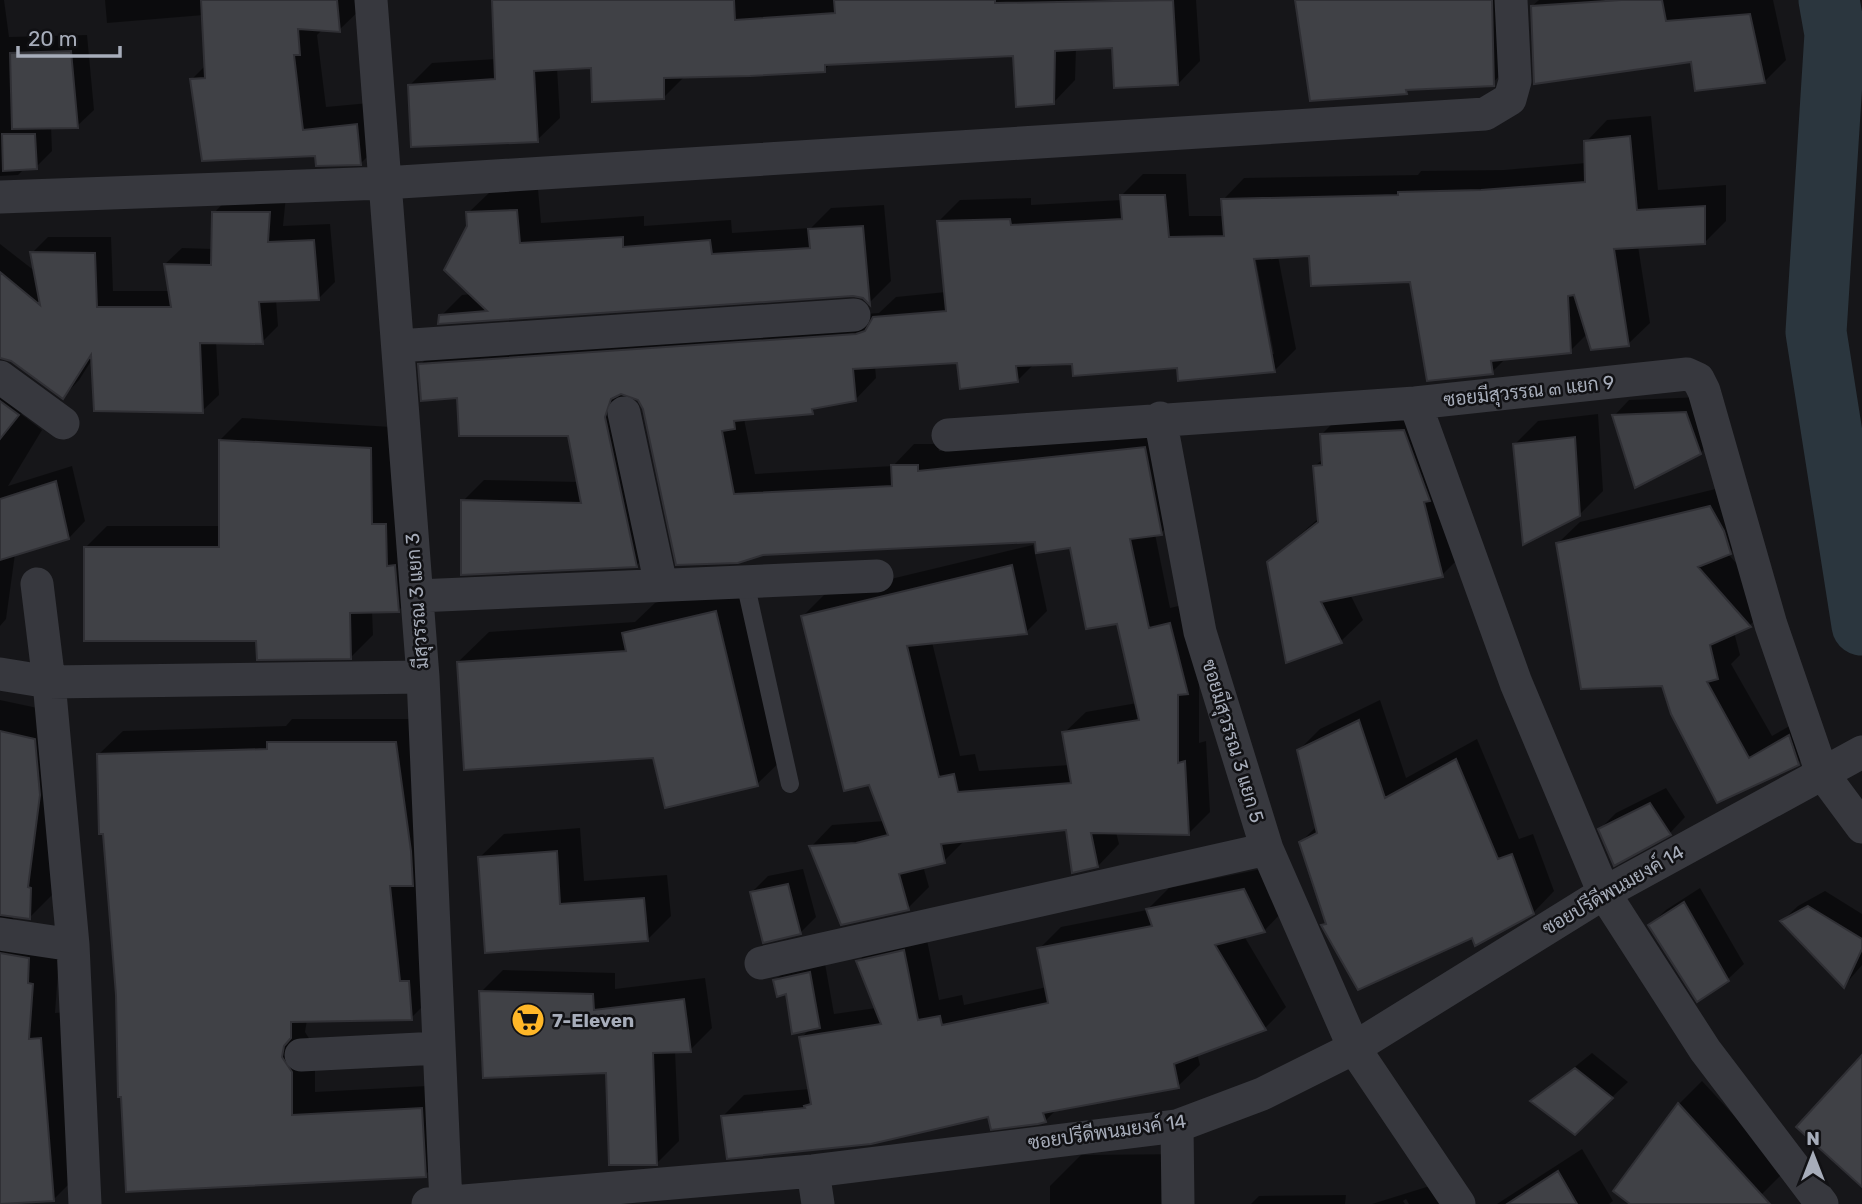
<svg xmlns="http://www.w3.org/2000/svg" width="1862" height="1204" viewBox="0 0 1862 1204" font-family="Rubik,Sarabun,sans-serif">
<rect width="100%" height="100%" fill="#161619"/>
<path fill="#0007" fill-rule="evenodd" d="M0,0H4L9,37L87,35L94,110L77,126H51L52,151L36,167L25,168L18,175L0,176Z
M105,0H362L363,7L339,30L323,29L317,35L326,107L380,102L384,140L361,163L317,154L192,79L206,65L204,15L107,23Z
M494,0H1196L1200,61L1178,84L1114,46L1076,48L1075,80L1053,103L1014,54L831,63L824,70L685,76L664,97L593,66L557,68L560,118L537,140L409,86L432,63L496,59Z
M1296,0H1514L1511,65L1488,87L1410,88L1406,93Z
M1539,0H1773L1786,60L1764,82L1532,6Z
M1651,116L1658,190L1726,185V221L1705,242L1638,246L1650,323L1628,344L1588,333L1570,351L1506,358L1492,372L1412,280L1310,254L1278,256L1296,349L1275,370L1073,362L1034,364L1017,381L958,361L875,366L876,378L855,400L817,407L812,412L744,419L755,474L893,466L914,444H938L939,451L1166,427L1182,512L1161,533L1155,534L1170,608L1191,603L1199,680V743L1206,741L1210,812L1189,833L1116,832L1119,844L1098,866L1067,828L965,840L944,861L923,866L929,887L908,908L811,847L832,825L885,821L803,616L824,595L1033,545L1047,611L1026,632L932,642L960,756L975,754L979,771L1070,765L1064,733L1086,712L1137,703L1118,622L1071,546L1036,540L763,553L639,398L626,394L658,544L637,565L463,573V501L484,480L579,482L569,434L459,396L420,365L442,343L879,313L896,297L946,292L939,221L960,200L1031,198V205L1122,200L1121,196L1143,174H1186L1189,216H1224L1223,200L1244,178L1418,175L1421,171L1504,170L1586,163V142L1607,120ZM1251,250H1254L1274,354H1270Z
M538,189L541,223L644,216V226L731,220L732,233L811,228L831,208L884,205L891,281L870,302L864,296L853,294L441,316L462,295L472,294L468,213L490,192Z
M230,196H286L283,226L330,224L335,282L319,298L276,300L278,326L262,342L216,341L219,395L202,411L93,358L79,380L63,397L12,360L0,357V244L36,272L32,253L48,237H111L113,291H170L165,264L182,248L213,249L214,213Z
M0,370L34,397L21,414L42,430L8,486L72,466L85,521L69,538L15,554L6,619L0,626Z
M1702,397L1716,437L1700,453L1614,416L1629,400Z
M1426,409L1464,553L1442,575L1350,594L1363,620L1341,641L1269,562L1319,518L1315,466L1323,459L1321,435L1343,413Z
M1598,414L1603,491L1579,515L1514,445L1538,421Z
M242,418L392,427L393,503H407L420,589L398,611H372L373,635L351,657L257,639L85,548L107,526H221L220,440Z
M1732,485L1752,530L1728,554L1772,603L1750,625L1734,632L1740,655L1731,664L1772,736L1811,714L1820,741L1798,763L1718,800L1663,684L1557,544L1580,522Z
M746,581L788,754L757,784L654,756L458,662L489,632L635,622L655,603Z
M0,700L61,713L56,891L30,917L9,915L59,958L55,1013L67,1012L80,1173L53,1200L8,1204H0Z
M1380,700L1406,778L1477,739L1519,839L1533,834L1554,891L1533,913L1473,935L1324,926L1327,922L1301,842L1317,826L1298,751L1320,729Z
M292,719H419L435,994L411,1018L307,1020L305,1032L315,1048V1092L445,1085L448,1152L425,1175L127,1191L118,994L99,754L123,731L286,726Z
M1666,788L1685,817L1670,833L1600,829L1616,813Z
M580,828L584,881L667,875L671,916L647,940L487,951L480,857L504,834Z
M1266,868L1285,909L1264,931L1244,936L1286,1007L1265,1028L1197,1053L1200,1065L1178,1086L1057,1109L1045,1121L990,1115L723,1116L744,1095L810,1089L801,1038L811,1028L787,992L775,981L789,966L824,958L834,1014L876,1008L858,962L879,940L925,930L939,1000L962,995L964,1005L1047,987L1039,949L1061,927L1147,910L1169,888Z
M803,869L816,917L800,933L752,892L768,876Z
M1700,888L1744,964L1728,979L1650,925L1666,910Z
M1825,891L1862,914V965L1844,986L1782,921L1798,906Z
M503,970L615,973V989L705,978L712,1028L690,1050L675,1051L679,1141L657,1163L607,1071L481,992Z
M1592,1053L1628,1082L1575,1132L1533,1101Z
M1702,1081L1785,1171L1752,1204H1633L1616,1191L1679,1104Z
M1582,1149L1613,1201L1609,1204H1497Z
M1188,1154L1193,1204H1050V1186L1081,1155Z
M1433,1185L1445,1204H1409L1406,1199L1403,1201L1405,1204H1372Z
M1346,1195L1345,1204H1251L1259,1196Z"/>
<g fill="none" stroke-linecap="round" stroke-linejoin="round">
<path stroke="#2b363e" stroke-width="61" d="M1829,0L1835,34L1816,332L1862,625"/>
</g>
<path fill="#404146" stroke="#303035" stroke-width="2" d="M201,0H337L340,32L298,29L300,55H294L303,130L357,124L361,165L316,166L315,156L202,161L190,79L205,78Z
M492,0H734L735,20L835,13L834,0H995V3L1173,0L1178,85L1114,88L1112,48L1055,51L1054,104L1016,107L1013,56L825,65V72L750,76L664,78V99L592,102L591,68L534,71L538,142L411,147L408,85L495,79Z
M1295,0H1492L1494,86L1406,90L1407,94L1310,101Z
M1621,0H1662L1666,21L1750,14L1765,83L1695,91L1691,62L1534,84L1531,6Z
M71,51L78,128L12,129L10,53Z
M2,134H35L37,169L3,171Z
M1630,136L1637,210L1705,206V244L1614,249L1629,346L1591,350L1574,295L1568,296L1571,353L1491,361L1493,374L1427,381L1410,282L1311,286L1309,256L1254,259L1275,372L1178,381L1177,368L1073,376L1072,364L1016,366L1018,382L960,389L957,363L853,369L856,401L812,409L813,414L734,421L735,429L722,431L734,494L892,486L891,465H918V471L1145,447L1162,535L1130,539L1149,628L1170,623L1188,694L1178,695V763L1185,761L1189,835L1091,833L1098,867L1072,873L1066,830L941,844L945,863L899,874L909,910L841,925L809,846L856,843L888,835L869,785L844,791L801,616L1012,565L1027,634L907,646L939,777L954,774L958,792L1071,783L1062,732L1139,720L1117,624L1086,629L1070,548L1036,553L1035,542L763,555L738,563L676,565L643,409L638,400L621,394L611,399L605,417L637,567L461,575V500L581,503L568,436H459L457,398L421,401L418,364L856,334L865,331L873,317L946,311L937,221L1010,219L1011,225L1122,219L1120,195H1165L1169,237L1224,236L1221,199L1398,195V192L1481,190L1585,182L1584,141Z
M517,210L520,243L623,237V247L710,240L712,254L810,248L808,229L863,226L870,305L863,298L853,296L438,324L439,315L487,311L444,270L467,226L466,212Z
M212,212H270L268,242L314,240L319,300L259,302L263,344L200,343L203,413L94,411L91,355L63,399L11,361L0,358V272L40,305L30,252L95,253L97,307H171L164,264L211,265Z
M0,401L19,415L0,439Z
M1686,412L1701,454L1635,488L1612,415Z
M1404,430L1430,501L1424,502L1443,577L1321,602L1342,643L1286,663L1267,562L1318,522L1313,466L1322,465L1320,434Z
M1575,437L1580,516L1523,545L1513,444Z
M219,440L371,448L372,524H386L387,566L395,565L399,612L350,613L351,659L257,660L256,641H84V547H219Z
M56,481L69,539L0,560V499Z
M1710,506L1724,531L1731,554L1698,567L1751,627L1710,645L1718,679L1707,682L1749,758L1789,735L1799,765L1717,803L1671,714L1662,686L1581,689L1556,543Z
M716,611L758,786L665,808L653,758L464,770L457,662L626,651L622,633Z
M1359,720L1385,798L1456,759L1498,859L1512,854L1534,914L1475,946L1472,938L1358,990L1321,925L1326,924L1299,842L1317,833L1297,750Z
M0,731L35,739L40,795L28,887L31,888L30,919L0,915Z
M267,742H396L411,851L413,886H390L400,981H409L412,1020L291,1022V1038L284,1046L282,1057L292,1072V1115L422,1108L426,1177L126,1192L121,1097H118L116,995L103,834H99L97,754L267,749Z
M1650,803L1671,835L1614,866L1598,829Z
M557,851L560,904L644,898L648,941L485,953L478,857Z
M788,884L801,934L763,943L750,892Z
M1244,889L1265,932L1215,945L1266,1030L1174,1064L1179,1088L1043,1113L1046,1122L1038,1124L991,1130L988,1117L871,1144L727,1159L721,1116L805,1108L804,1106L811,1104L799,1037L881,1024L856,961L904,950L918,1020L940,1016L942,1025L1048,1003L1037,948L1152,926L1146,909Z
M1684,902L1729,981L1697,1002L1648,925Z
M1808,906L1862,939V949L1844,988L1780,921Z
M0,953L29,958L28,983L33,984L29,1039L41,1038L54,1201L0,1204Z
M810,972L820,1028L792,1034L786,994L777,997L773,980Z
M479,991L593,994L594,1010L684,999L691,1052L653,1053L657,1165H609L606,1073L483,1078Z
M1862,1055V1187L1796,1127Z
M1575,1068L1613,1098L1575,1135L1530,1101Z
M1678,1103L1770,1204H1630L1613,1191Z
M1558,1171L1577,1204H1507Z"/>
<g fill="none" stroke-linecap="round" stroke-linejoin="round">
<path stroke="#37383e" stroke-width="18" d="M745,582L790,784"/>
<path stroke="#37383e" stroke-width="33" d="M371,0L423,677L446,1204
M0,197L384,183L1485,114L1510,99L1515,81L1511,0
M398,346L854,315
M0,377L63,423
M1415,403L1516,683L1604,893L1705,1050L1822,1204
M624,413L661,585
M1160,418L1200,632L1267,849L1354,1048L1459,1204
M948,435L1415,403L1687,374L1698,379L1704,391L1771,625L1822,773L1862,827
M37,584L49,682L423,677
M417,596L877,576
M0,674L49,682L73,945L85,1204
M0,934L73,945
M761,963L1267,849
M301,1055L439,1048
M1177,1126L1178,1204
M813,1171L818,1204
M428,1204L813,1171L1177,1126L1262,1094L1354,1048L1604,893L1862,752"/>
</g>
<defs>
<symbol id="supermarket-disc" viewBox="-11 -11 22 22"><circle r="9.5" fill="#ffb728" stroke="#111114"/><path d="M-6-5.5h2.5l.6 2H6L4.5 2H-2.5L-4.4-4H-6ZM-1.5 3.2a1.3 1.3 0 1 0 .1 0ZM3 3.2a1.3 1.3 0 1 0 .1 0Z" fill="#111"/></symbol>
</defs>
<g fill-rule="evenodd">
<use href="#supermarket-disc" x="509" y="1001" width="38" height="38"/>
</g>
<g text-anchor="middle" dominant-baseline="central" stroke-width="5" stroke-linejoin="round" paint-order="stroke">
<g font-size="19" fill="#a7adba" stroke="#111114">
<text transform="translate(1529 391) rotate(-6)">ซอยมีสุวรรณ ๓ แยก 9</text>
<text transform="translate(417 601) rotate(-94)">มีสุวรรณ 3 แยก 3</text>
<text transform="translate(1233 741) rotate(73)">ซอยมีสุวรรณ 3 แยก 5</text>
<text transform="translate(1613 890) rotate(-30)">ซอยปรีดีพนมยงค์ 14</text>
<text transform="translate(1107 1132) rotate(-8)">ซอยปรีดีพนมยงค์ 14</text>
</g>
<g font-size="19" font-weight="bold" fill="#a7adba" stroke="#111114" text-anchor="start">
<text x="552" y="1020">7-Eleven</text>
</g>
</g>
<g transform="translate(1813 1155)" stroke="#111114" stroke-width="5" paint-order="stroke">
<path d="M0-5L12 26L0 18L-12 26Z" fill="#a7adba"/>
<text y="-10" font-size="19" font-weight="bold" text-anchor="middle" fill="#a7adba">N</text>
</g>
<path d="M18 46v10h102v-10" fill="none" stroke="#a7adba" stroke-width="3.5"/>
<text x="28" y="46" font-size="21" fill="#a7adba" stroke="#111114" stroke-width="5" paint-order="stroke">20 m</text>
</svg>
